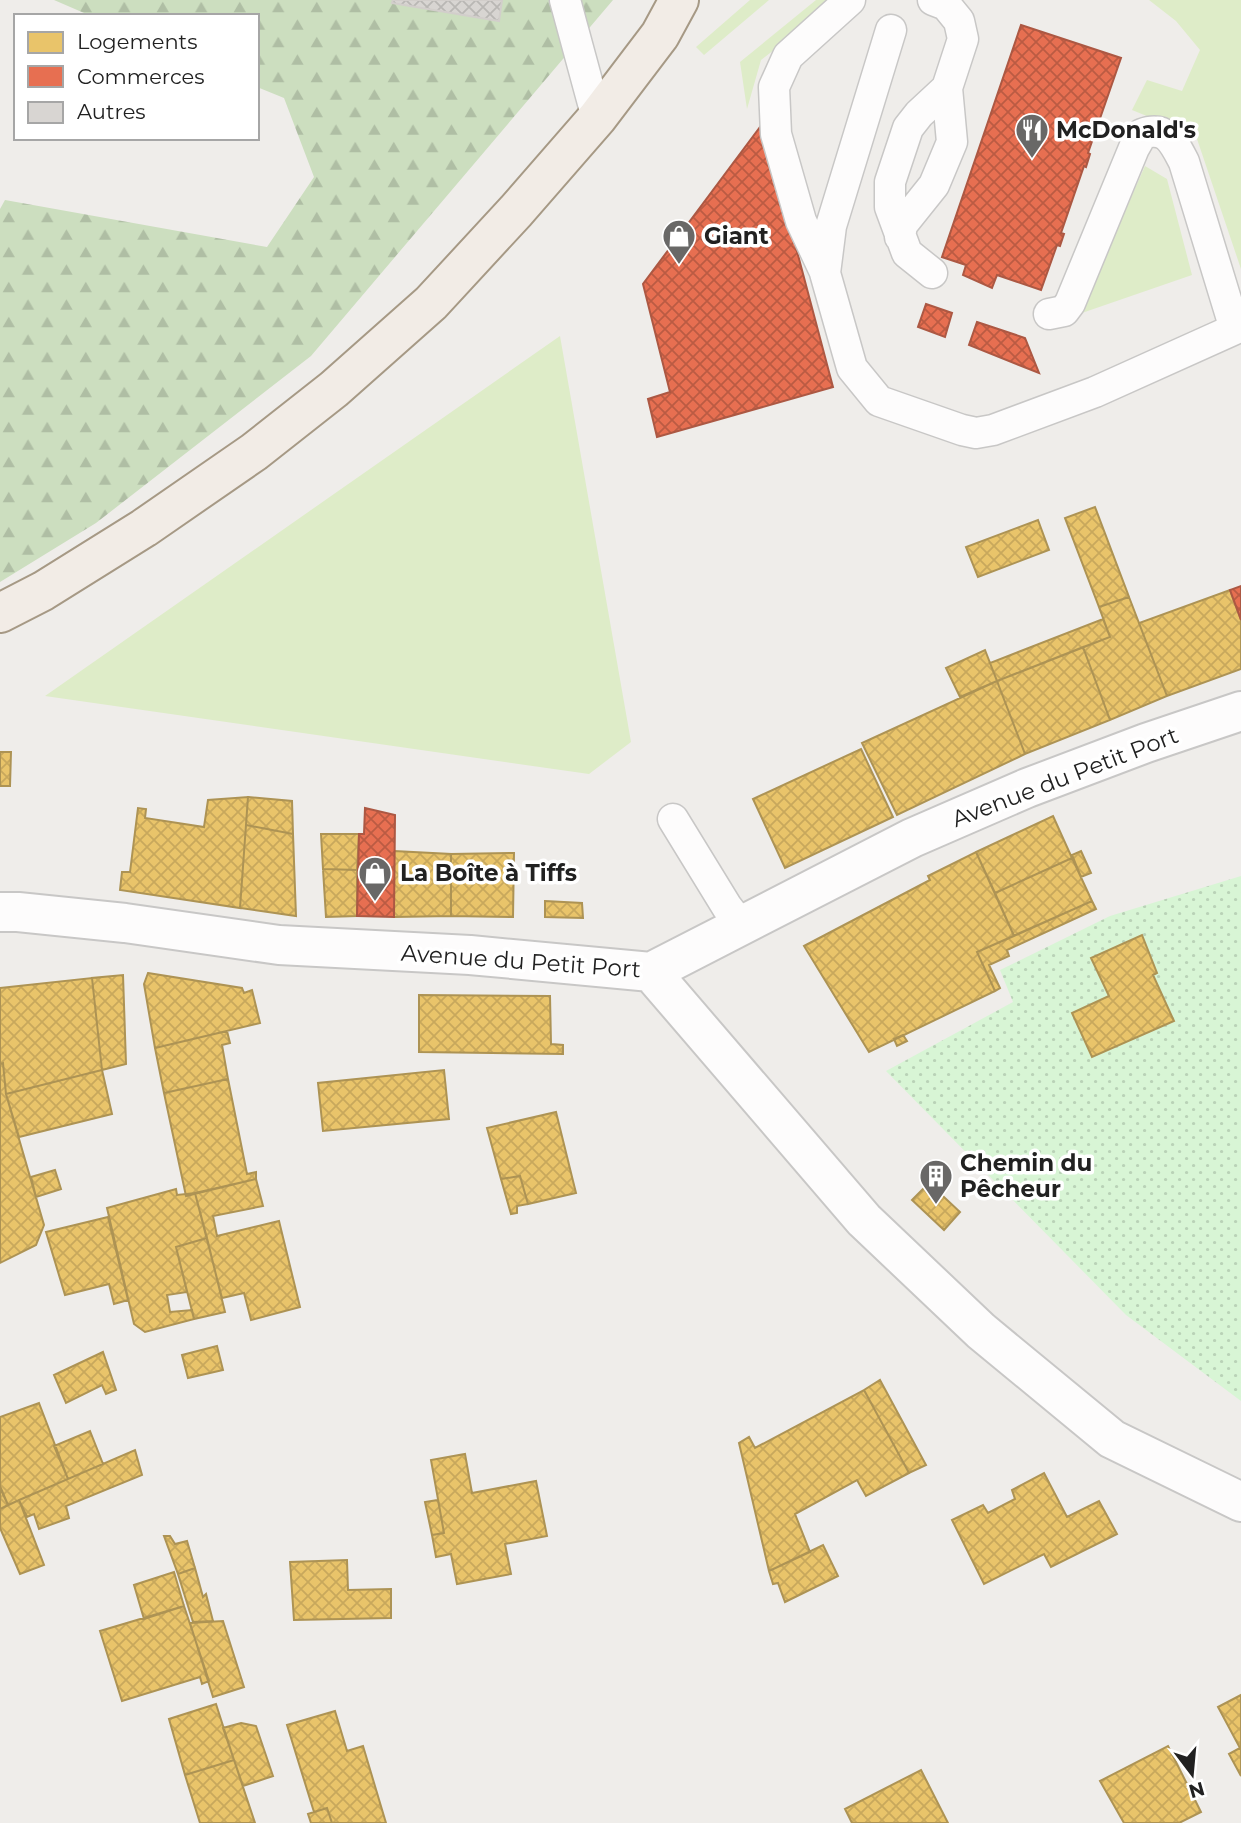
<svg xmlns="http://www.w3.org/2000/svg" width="1241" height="1823" viewBox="0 0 1241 1823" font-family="Montserrat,sans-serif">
<defs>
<pattern id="forest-firs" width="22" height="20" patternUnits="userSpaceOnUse" patternTransform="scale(1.75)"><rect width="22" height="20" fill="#ccdebf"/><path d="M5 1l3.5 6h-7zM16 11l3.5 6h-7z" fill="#afbea4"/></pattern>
<pattern id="park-dots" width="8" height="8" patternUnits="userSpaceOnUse" patternTransform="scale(1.75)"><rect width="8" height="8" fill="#d8f5d5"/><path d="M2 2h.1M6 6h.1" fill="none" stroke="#b9d2b7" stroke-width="1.8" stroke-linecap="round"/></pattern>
<pattern id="homes-cross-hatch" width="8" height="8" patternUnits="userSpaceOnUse" patternTransform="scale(1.75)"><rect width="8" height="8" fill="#e9c46a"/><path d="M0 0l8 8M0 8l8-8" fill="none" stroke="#c8a85c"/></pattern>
<pattern id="shops-cross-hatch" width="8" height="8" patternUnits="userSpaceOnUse" patternTransform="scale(1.75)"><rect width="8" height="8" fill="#e76f51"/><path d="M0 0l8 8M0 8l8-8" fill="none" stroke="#bb5b43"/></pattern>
<pattern id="building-cross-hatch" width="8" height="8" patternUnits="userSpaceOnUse" patternTransform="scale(1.75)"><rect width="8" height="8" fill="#d8d5d2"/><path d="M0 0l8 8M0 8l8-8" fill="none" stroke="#b9b7b4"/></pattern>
</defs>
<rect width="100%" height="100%" fill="#efedea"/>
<path fill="#deecc8" d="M750,0H769L704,55L696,47Z
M816,0H838L761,60L747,109L740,62Z
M1149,0H1241V269L1196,136L1132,110L1147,80L1182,91L1200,50L1176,21Z
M1145,166L1167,179L1192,275L1079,314Z
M560,336L631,742L589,774L45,696Z"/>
<path fill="url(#forest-firs)" d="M54,0H613L311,356L96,523L0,582V209L5,200L267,247L314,177L284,98L257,87V16H91Z"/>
<path fill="url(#park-dots)" d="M1241,876V1401L1126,1315L886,1071L1013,1002L1000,970L1110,916Z"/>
<path fill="url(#homes-cross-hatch)" stroke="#ad9354" stroke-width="2" d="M1095,507L1129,597L1099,607L1065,518Z
M1038,520L1049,550L978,577L966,547Z
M1230,590L1241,620V669L1167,696L1139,623Z
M1129,597L1167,696L1110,720L1083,647L1110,637L1099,607Z
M1103,619L1110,637L997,681L990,663Z
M1083,647L1110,720L1025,754L997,681Z
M985,650L997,681L960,697L946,668Z
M997,681L1025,754L897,815L862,743Z
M861,749L893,817L785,868L753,799Z
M0,752H11L10,786H0Z
M248,797L292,801L293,834L246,825Z
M248,797L240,908L120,890L122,872H130L138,808L146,809L145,818L204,827L208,800Z
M1053,816L1072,858L995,893L976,852Z
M246,825L293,834L296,916L240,908Z
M321,834H359L357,870L323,869Z
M394,851L451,854V916L394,917Z
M1081,851L1091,873L1081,877L1072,855Z
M976,852L1014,936L977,952L995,991L869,1052L804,946L930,880L928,876Z
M514,853L513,917L451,916V854Z
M1072,858L1092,901L1014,936L995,893Z
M323,869L357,870V916L326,917Z
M545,901L582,903L583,918L545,917Z
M1092,901L1096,909L1007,950L1009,956L989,965L1000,988L995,991L977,952Z
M1142,935L1157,973L1153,975L1174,1021L1092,1057L1072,1013L1109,996L1091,958Z
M148,973L242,988L244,993L252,990L260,1023L155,1048L144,984Z
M123,975L126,1064L102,1070L92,978Z
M92,978L102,1070L6,1094L3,1063L0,1064V988Z
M419,995L550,996L551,1044L563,1045V1054L419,1052Z
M227,1031L230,1043L222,1045L228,1079L164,1093L155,1048Z
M903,1035L907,1041L897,1046L894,1039Z
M3,1063L6,1094L44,1225L36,1245L0,1263V1064Z
M102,1070L112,1114L19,1137L6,1094Z
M444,1070L449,1119L323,1131L318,1083Z
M228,1079L247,1174L256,1172V1179L186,1196L164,1093Z
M556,1112L576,1193L528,1204L520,1176L501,1179L487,1128Z
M55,1170L61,1189L36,1197L31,1177Z
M520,1176L528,1204L517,1206V1213L511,1214L501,1179Z
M256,1179L263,1206L213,1216L217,1236L279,1221L300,1307L251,1320L244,1293L222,1298L195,1193Z
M929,1183L960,1212L944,1230L912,1200Z
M176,1189L177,1195L195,1193L207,1238L176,1247L187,1292L167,1295L170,1312L192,1310L194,1319L145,1332L134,1324L107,1208Z
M108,1217L128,1300L114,1304L109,1284L65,1295L46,1232Z
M207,1238L225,1312L194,1319L176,1247Z
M217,1346L223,1370L188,1378L182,1355Z
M103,1352L116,1390L106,1394L102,1385L66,1403L54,1375Z
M880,1380L926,1465L909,1473L864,1390Z
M864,1390L909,1473L866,1496L857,1480L795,1514L810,1552L769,1571L739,1443L749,1437L755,1448Z
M39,1403L68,1479L8,1505L0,1486V1417Z
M90,1431L103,1464L68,1479L54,1446Z
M135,1450L142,1475L66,1506L69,1518L39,1529L34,1514L27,1517L19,1500Z
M465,1454L472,1493L536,1481L547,1536L505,1544L511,1574L457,1584L451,1554L436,1557L432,1535L444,1533L431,1460Z
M1044,1473L1067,1517L1099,1501L1117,1534L1051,1567L1044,1554L984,1584L952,1520L983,1505L988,1513L1015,1499L1012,1490Z
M0,1488L8,1505L0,1509Z
M19,1500L44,1565L20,1574L0,1528V1509Z
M438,1500L444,1533L432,1535L425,1502Z
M164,1536H170L175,1544L187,1541L195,1568L178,1574Z
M823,1545L838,1576L785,1602L778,1583L773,1584L769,1571Z
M347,1560L348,1590L391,1589V1618L294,1620L290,1562Z
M195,1568L203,1597L206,1594L213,1621L193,1622L178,1574Z
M174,1572L184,1606L144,1619L134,1585Z
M184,1606L209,1681L202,1684L200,1677L122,1701L100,1631Z
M223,1621L244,1687L213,1697L190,1623Z
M1241,1695V1776L1229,1754L1240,1748L1218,1707Z
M216,1704L234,1760L185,1775L169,1719Z
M335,1711L347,1751L363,1746L386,1823H332L327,1808L314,1812L287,1725Z
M241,1723L256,1726L273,1776L243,1786L223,1728Z
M1168,1746L1201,1812L1179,1823H1124L1100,1781Z
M234,1760L255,1823H200L185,1775Z
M921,1770L948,1823H852L845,1809Z
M327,1808L332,1823H311L308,1814Z"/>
<path fill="url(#shops-cross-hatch)" stroke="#ac5843" stroke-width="2" d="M1021,25L1121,58L1088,153L1090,154L1086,167L1084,166L1061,233L1064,234L1060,246L1057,245L1041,290L997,275L992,288L963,275L966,265L942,257Z
M763,123L833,387L657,437L648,399L670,392L643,284Z
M926,304L952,313L945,337L918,327Z
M977,322L1025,338L1039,373L969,345Z
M1241,586V620L1230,590Z
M365,808L395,815L394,917L357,916L359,834H364Z"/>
<path fill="url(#building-cross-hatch)" stroke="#d2cecb" stroke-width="2" d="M393,0H502L499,21L392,3Z"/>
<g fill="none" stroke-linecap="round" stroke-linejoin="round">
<defs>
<path id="service" d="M565,0L597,118
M891,30L831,226L825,273L852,368L879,401L962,430L976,433L993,430L1095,392L1235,329L1241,323
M900,237L902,225L934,185L952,142L947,88
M825,272L801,221L776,134L774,87L788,56L850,0
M932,273L907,253L890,207V182L908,128L919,114L947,88L963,39L959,21L946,5L933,0
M1049,314L1064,311L1070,303L1134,148L1142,134C1167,125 1174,143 1184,162L1235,329
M673,819L727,907L741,925"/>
<path id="tertiary" d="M0,912H18L125,923L279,945L470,955L651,972L912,838L1027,788L1146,743L1241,711
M651,972L864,1220L981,1331L1112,1439L1241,1502"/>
<path id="primary" d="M0,613L43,591L144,528L254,452L334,389L431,303L516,211L597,118L660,35L679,0"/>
</defs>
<use href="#service" stroke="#c8c7c6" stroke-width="33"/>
<use href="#tertiary" stroke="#c8c7c6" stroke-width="42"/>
<use href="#primary" stroke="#a69985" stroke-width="42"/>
<use href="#service" stroke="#fdfcfc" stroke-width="30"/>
<use href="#tertiary" stroke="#fdfcfc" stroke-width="38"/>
<use href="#primary" stroke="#f2ece6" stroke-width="38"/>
</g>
<defs>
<symbol id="restaurant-pin" viewBox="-11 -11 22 30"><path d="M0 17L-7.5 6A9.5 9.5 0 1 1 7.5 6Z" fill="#696867" stroke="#fff"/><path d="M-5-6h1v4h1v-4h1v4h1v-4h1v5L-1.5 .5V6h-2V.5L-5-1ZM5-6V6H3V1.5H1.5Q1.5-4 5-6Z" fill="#fff"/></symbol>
<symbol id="shop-pin" viewBox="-11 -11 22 30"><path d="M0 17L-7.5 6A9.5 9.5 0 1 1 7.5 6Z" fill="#696867" stroke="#fff"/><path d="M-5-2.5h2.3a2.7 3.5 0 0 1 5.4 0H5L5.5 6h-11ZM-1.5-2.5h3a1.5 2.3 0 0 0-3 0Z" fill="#fff"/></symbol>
<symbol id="building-pin" viewBox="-11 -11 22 30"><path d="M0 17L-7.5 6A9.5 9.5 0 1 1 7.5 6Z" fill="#696867" stroke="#fff"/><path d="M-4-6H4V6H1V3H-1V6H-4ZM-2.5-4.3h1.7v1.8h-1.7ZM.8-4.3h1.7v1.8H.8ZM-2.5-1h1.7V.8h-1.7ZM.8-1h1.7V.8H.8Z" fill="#fff"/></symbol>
</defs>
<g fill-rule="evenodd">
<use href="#restaurant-pin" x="1013" y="111" width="38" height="52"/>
<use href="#shop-pin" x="660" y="217" width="38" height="52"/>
<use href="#shop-pin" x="356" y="854" width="38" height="52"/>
<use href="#building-pin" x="917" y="1157" width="38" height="52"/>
</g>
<g text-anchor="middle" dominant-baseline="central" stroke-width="7" stroke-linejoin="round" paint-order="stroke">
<g font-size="23" font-weight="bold" fill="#212121" stroke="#fff" text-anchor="start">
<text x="1056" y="130">McDonald's</text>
<text x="704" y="236">Giant</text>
<text x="400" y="873">La Boîte à Tiffs</text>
<text x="960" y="1163">Chemin du<tspan x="960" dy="26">Pêcheur</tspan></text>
</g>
<g font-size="23" fill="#212121" stroke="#fff">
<text transform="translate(1065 777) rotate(-21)">Avenue du Petit Port</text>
<text transform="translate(521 961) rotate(4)">Avenue du Petit Port</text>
</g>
</g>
<rect x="14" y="14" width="245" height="126" fill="#ffffff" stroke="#a6a6a6" stroke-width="2"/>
<rect x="28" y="32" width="35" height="21" fill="#e9c46a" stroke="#a6a6a6" stroke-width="2"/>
<text x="77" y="49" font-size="21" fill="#212121">Logements</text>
<rect x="28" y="66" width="35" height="21" fill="#e76f51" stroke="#a6a6a6" stroke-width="2"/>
<text x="77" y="84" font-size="21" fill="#212121">Commerces</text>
<rect x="28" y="102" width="35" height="21" fill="#d8d5d2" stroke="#a6a6a6" stroke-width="2"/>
<text x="77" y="119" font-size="21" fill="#212121">Autres</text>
<g transform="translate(1192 1774) rotate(164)" stroke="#ffffff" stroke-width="5" paint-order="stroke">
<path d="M0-5L12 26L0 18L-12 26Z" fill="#212121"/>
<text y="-10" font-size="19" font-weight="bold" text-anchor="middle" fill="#212121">N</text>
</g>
</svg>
